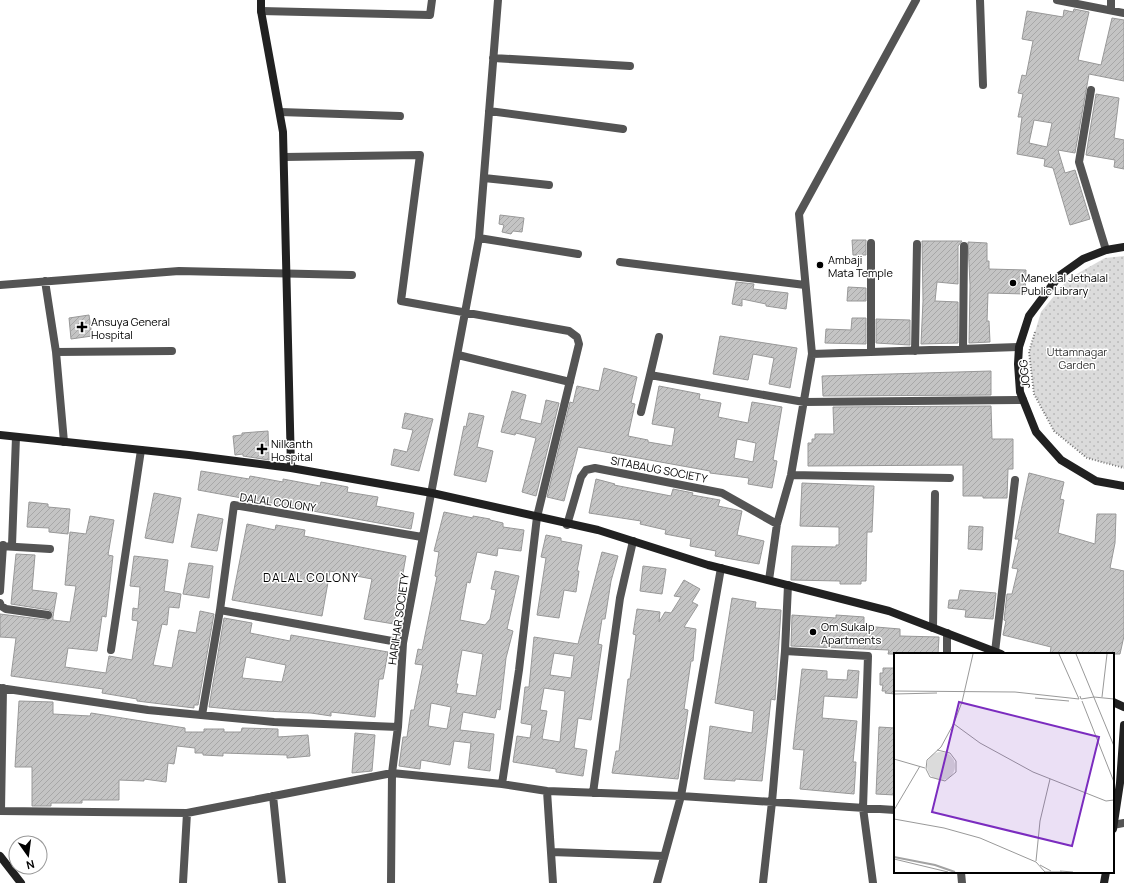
<svg xmlns="http://www.w3.org/2000/svg" width="1124" height="883" viewBox="0 0 1124 883" font-family="Manrope,sans-serif">
<defs>
<pattern id="park-dots" width="8" height="8" patternUnits="userSpaceOnUse"><rect width="8" height="8" fill="#dbdbdb"/><path d="M2 2h.1M6 6h.1" fill="none" stroke="#bababa" stroke-width="1.8" stroke-linecap="round"/></pattern>
<pattern id="building-hatch" width="6" height="6" patternUnits="userSpaceOnUse"><rect width="6" height="6" fill="#c4c4c4"/><path d="M-1 1l2-2M0 6l6-6M5 7l2-2" fill="none" stroke="#a7a7a7"/></pattern>
</defs>
<rect width="100%" height="100%" fill="#fff"/>
<path fill="url(#park-dots)" d="M1124,256V468L1087,458L1054,431L1034,394L1029,352L1041,312L1068,279L1105,258Z"/>
<path fill="url(#building-hatch)" stroke="#989898" fill-rule="evenodd" d="M1074,9L1089,12L1078,60L1101,65L1112,18L1124,20V81L1089,74L1075,153L1058,150L1065,173L1075,170L1090,219L1070,225L1053,168L1044,166L1045,159L1017,154L1022,117H1018L1023,94L1018,93L1022,75L1026,76L1033,41L1022,39L1027,11L1063,17L1064,10L1073,12ZM1034,120L1052,123L1047,147L1029,143Z
M1096,94L1119,98L1114,138L1124,140V169L1114,167L1115,160L1086,155Z
M500,215L524,218L522,232L513,231L511,234L502,232L504,225L499,224Z
M852,240H866V255H853Z
M922,241H962L958,246V284L937,282L935,301L958,302V343L921,344L923,301Z
M968,242L987,243V261H989V269L1026,270L1025,294L988,293L987,321H989L990,342L969,343L970,285Z
M736,282L754,284L753,289L788,293L786,309L766,306V304L742,299V306L732,304Z
M848,287L866,288V301H847Z
M89,315L92,336L71,339L69,318Z
M852,318H866V344L825,343L826,329L851,330Z
M876,319L910,320V345L876,343Z
M720,336L797,348L790,388L769,384L774,358L753,354L748,380L713,374Z
M604,368L637,377L631,403L635,404L628,436L648,440V442L672,446L675,428L652,424L659,386L700,394L699,399L721,403L718,417L748,423L752,402L782,407L773,460L777,461L772,488L748,484L749,478L710,473V471L578,447L564,501L547,497L570,402L573,403L577,386L599,391ZM737,439L756,443L753,462L734,458Z
M991,371V395L823,396L822,376Z
M512,391L526,395L520,419L541,424L546,400L559,403L536,496L522,492L536,438L516,433L515,435L501,432Z
M991,406L992,439H1013V469H1008L1007,498H983V496H963V465L808,466V443H812V439H815V434H834L833,407Z
M405,413L433,419L419,471L391,465L394,449L407,452L413,430L402,428Z
M469,413L484,416L477,447L493,451L486,482L454,475L464,426L466,427Z
M268,431L269,460L243,456V454L235,455L233,436L242,435V433Z
M201,471L249,479L250,476L283,482V479L320,486L321,482L348,487L347,492L378,497L376,506L414,513L411,529L198,490Z
M1029,473L1064,482L1060,499L1064,500L1058,533L1095,544L1097,514H1116L1115,543L1110,568L1124,571V636L1120,654H1050L1051,647L1003,635L1006,621L1004,620L1007,594H1012L1018,569L1012,568L1019,539H1015Z
M596,479L615,484L614,485L671,496L673,489L693,493L692,495L720,500L718,506L742,511L737,535L764,541L759,564L715,556L716,551L690,546L691,539L665,534L666,530L640,524L641,521L589,513Z
M802,483L874,486L872,532H867L866,581H861V584H840V581L791,580L792,546L836,547V545H839V527L800,526Z
M154,493L181,498L173,543L145,538Z
M29,502L48,504V507L70,509L68,534L49,532V528L27,527Z
M444,512L473,518V516L490,519V520L503,523V527L524,530L521,551L498,548L497,556L477,552L470,583L467,582L460,620L485,625L490,619L496,590L491,589L495,571L519,576L507,629L513,631L506,658L500,710L497,709L495,718L463,712L460,730L494,734L490,771L468,768L471,743L454,741L450,765L421,760L420,769L399,766L403,737H407L411,710H414L423,665L415,664L418,649L422,650L437,577L435,576L439,552L434,551ZM462,650L483,654L476,696L456,693L458,684H456ZM431,703L451,707L447,729L428,726Z
M198,514L223,519L217,551L191,547Z
M90,516L114,520L108,555L113,556L106,617L102,616L97,651L68,648L65,667L106,673L109,656L132,660L138,621L132,620L133,608L138,609L140,587L130,586L134,556L168,560L164,591L181,594L179,608L169,607L167,625L162,624L153,665L172,668L179,630L196,633L200,611L214,614L198,705H194V708L137,701V699L102,693L103,689L11,676L16,638L0,637V614L47,620L53,616V620L70,622L76,586L65,585L70,532L86,534Z
M247,524L275,530L276,525L305,530L304,536L406,556L394,624L364,619L372,579L330,571L322,616L232,600Z
M969,526L983,527L982,550L968,549Z
M546,535L561,538V541L582,545L577,571H579L576,592L564,590L559,618L537,615L546,558L541,557Z
M602,552L618,556L611,581L605,619H602L598,644L602,645L591,720L578,718L574,748L587,750L583,776L556,772V769L513,762L517,736L530,738L532,725L521,723L525,687H529L534,637L578,644ZM554,653L574,656L571,678L550,675ZM544,688L565,691L560,742L542,739L547,711L540,710Z
M16,554L35,555L32,590L57,593L53,616V613L49,610L11,604Z
M189,563L213,566L209,598L183,594Z
M643,566L666,569L662,594L640,591Z
M684,580L700,589L692,602L698,605L684,627L696,629L693,661H691L684,709L688,710L678,779L612,773L616,751H619L628,679H630L636,635L633,634L637,609L660,612L659,622L665,612L671,613L681,597L674,596Z
M960,590L996,593L993,619L965,617L966,610L948,608L949,600H958Z
M732,598L756,602L755,608L781,610L775,700L771,699L762,781L735,779V781L704,779L710,726L752,733L754,711L715,703Z
M792,615L836,618V615L864,617V626L900,629V636L939,637L938,654H888L889,650L791,646Z
M224,618L252,623L250,633L290,641L291,635L388,652L383,679H379L375,717L331,712V716L311,713L240,710L209,707ZM246,657L286,665L282,682L242,678Z
M883,668H895V694L885,693L886,691H882L883,685H880V673H883Z
M802,669L827,671V679L847,680L848,670L859,671L857,698L824,696L822,718L857,721L853,762H856L854,794L800,789L804,750L793,749Z
M19,701L53,702V714L90,716L91,713L185,728V732H204V729H224V732H241L242,728L278,729V737L308,735L310,756L287,758V755L223,753V756L203,755V753H195V748L177,746L174,764L168,763L166,782L144,779V781L119,780V800H82V803H51V806H32V767H15Z
M879,727L895,728V795L876,794Z
M355,733L375,735L372,771L352,773Z"/>
<g fill="none" stroke-linecap="round" stroke-linejoin="round">
<path stroke="#767676" stroke-width="2" stroke-dasharray="1 2" stroke-linecap="butt" d="M1035,332L1029,352L1034,394L1054,431L1087,458L1124,468"/>
<path stroke="#545454" stroke-width="8" d="M980,0L983,85
M1057,0L1124,13
M1111,10V0
M261,11L430,15L432,0
M493,58L630,66
M1091,90L1079,162L1106,250
M489,111L623,129
M280,112L400,116
M284,157L420,155L401,301L569,331L577,337L579,344L537,517L519,670L502,784
M484,178L549,185
M479,238L498,0
M620,262L805,285
M45,281L56,352L64,442
M0,285L179,271L352,275
M963,349L964,246
M915,351L917,244
M56,352L172,351
M871,352V243
M812,354L799,214L916,0
M458,355L570,382
M650,375L659,337
M641,412L650,375L804,402L1023,400
M791,475L950,478
M567,525L581,477L586,470L595,468L722,493L777,524
M12,545L16,437
M0,546L50,549
M769,580L777,524L791,475L812,354L1019,347
M0,591L3,545
M0,603L1,606L6,609L48,615
M220,610L403,643
M933,628L935,494
M111,650L141,450
M785,651L788,585
M995,652L1015,480
M947,654V633
M0,688L148,710L274,722L398,727
M202,715L220,610L234,505L422,537
M547,791L553,883
M593,793L620,598L633,541
M273,796L282,883
M0,811L187,813L392,773L502,784L547,791L681,796L895,810
M1,811L3,688
M1113,825L1124,823
M551,852L664,856
M961,872L962,883
M183,883L187,813
M391,883L392,773L398,727L403,643L479,238L578,254
M657,883L681,796L721,568
M763,883L772,802L785,651L868,656L863,808L873,883"/>
<path stroke="#212121" stroke-width="8" d="M261,0V11L283,132L291,468
M1124,247L1106,250L1083,259L1059,276L1029,316L1019,347L1018,364L1020,392L1036,432L1061,460L1096,481L1124,486
M0,435L189,455L291,468L432,493L598,530L708,565L889,611L1001,654
M1113,702L1124,707
M1113,829L1120,783L1124,725
M0,856L21,883
M1104,883L1106,872"/>
</g>
<g fill="#000" stroke="#fff" stroke-width="1.5">
<circle cx="820" cy="265" r="4"/>
<circle cx="1013" cy="283" r="4"/>
<path d="M80 321h4v4h4v4h-4v4h-4v-4h-4v-4h4z"/>
<path d="M260 443h4v4h4v4h-4v4h-4v-4h-4v-4h4z"/>
<circle cx="813" cy="632" r="4"/>
</g>
<g text-anchor="middle" dominant-baseline="central" stroke-width="3" stroke-linejoin="round" paint-order="stroke">
<g font-size="11" fill="#000" stroke="#fff" text-anchor="start">
<text x="828" y="259">Ambaji<tspan x="828" dy="13">Mata Temple</tspan></text>
<text x="1021" y="277">Maneklal Jethalal<tspan x="1021" dy="13">Public Library</tspan></text>
<text x="91" y="321">Ansuya General<tspan x="91" dy="13">Hospital</tspan></text>
<text x="271" y="443">Nilkanth<tspan x="271" dy="13">Hospital</tspan></text>
<text x="821" y="626">Om Sukalp<tspan x="821" dy="13">Apartments</tspan></text>
</g>
<g font-size="11" fill="#323232" stroke="#fff">
<text x="1077" y="351">Uttamnagar<tspan x="1077" dy="13">Garden</tspan></text>
</g>
<g font-size="11" fill="#000" stroke="#fff">
<text transform="translate(1024 374) rotate(-96)">JOGG</text>
<text transform="translate(659 469) rotate(11)">SITABAUG SOCIETY</text>
<text transform="translate(278 502) rotate(8)">DALAL COLONY</text>
<text transform="translate(398 619) rotate(-82)">HARIHAR SOCIETY</text>
</g>
<g font-size="12" letter-spacing="1" fill="#000" stroke="#fff">
<text x="311" y="577">DALAL COLONY</text>
</g>
</g>
<g transform="translate(894 653)">
<rect width="220" height="220" fill="#fff"/>
<path d="M33 113a14 14 0 1 1 28 0a14 14 0 1 1-28 0Z" fill="#dbdbdb"/>
<path fill="none" stroke="#a2a2a2" stroke-width="2" d="M0,204L41,212L61,219"/>
<path fill="none" stroke="#999" stroke-width="1" d="M182,1L220,93M0,38L121,39L185,46L165,1M0,41L43,40M186,43L187,46L200,44L220,46M208,44L213,1M141,45L175,48M188,48L220,129M60,71L86,90L139,119L212,148L220,147M43,97L56,100L62,108V119L51,128L36,124L32,116L33,107L47,94L60,70L68,49L79,1M0,106L31,115M0,157L26,113M0,166L50,175L86,185L142,209L151,219M0,206L54,219M142,208L146,168L156,126M146,212L157,218M166,218L179,219M151,219H168"/>
<path fill="#7b2cbf" fill-opacity="0.15" stroke="#7b2cbf" stroke-width="2" d="M65,49L205,84L178,193L38,159Z"/>
<rect width="220" height="220" fill="none" stroke="#000" stroke-width="2"/>
</g>
<g transform="translate(28 855) rotate(166)"><circle r="19" fill="#ffffff" stroke="#999999"/>
<path d="M0-3L7 15L0 10L-7 15Z" fill="#000000"/>
<text y="-6" font-size="11" font-weight="bold" text-anchor="middle" fill="#000000">N</text>
</g>
</svg>
